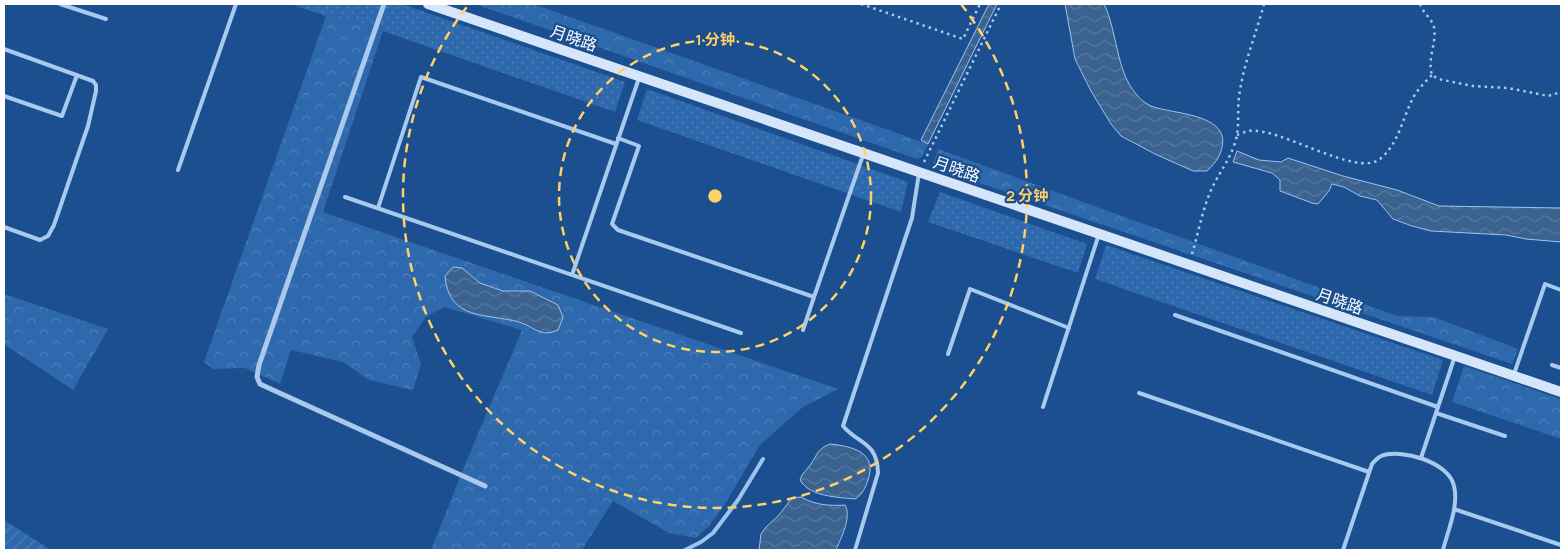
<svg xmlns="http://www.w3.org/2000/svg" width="1565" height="554" viewBox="0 0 1565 554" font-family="Manrope,'Noto Sans SC',sans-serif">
<defs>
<pattern id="grass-dots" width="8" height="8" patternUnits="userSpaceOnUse" patternTransform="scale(1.25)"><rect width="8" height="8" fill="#2e69ad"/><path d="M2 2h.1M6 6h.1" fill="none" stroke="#4d80b9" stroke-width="1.8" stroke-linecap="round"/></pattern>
<pattern id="forest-crowns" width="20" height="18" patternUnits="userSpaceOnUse" patternTransform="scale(1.25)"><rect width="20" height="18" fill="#2e69ad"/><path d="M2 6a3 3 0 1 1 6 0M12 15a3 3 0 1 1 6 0" fill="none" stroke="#4d80b9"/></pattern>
<pattern id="garden-furrows" width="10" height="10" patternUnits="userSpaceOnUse" patternTransform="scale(1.25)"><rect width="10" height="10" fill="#2e69ad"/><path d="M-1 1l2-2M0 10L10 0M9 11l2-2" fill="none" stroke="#4d80b9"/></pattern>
<pattern id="water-waves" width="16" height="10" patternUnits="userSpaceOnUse" patternTransform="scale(1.25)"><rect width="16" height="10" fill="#3c6290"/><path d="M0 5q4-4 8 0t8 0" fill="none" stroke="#597aa1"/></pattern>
</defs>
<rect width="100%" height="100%" fill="#1b4f8f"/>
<path fill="url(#grass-dots)" d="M290,4H402L625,82L615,112L334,14L326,16Z
M647,89L908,182L901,212L637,120Z
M940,192L1087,244L1078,273L928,222Z
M1106,245L1443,360L1432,395L1095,279Z"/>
<path fill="url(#forest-crowns)" d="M475,4H533L928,144L922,157L917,159Z
M334,14L383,31L323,212L838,389L803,407L759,446L727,501L709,526L696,538L669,533L613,501L582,550H431L464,467L522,330L444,307L426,317L412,337L421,364L413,390L369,380L343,362L291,350L280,384L245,368L213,369L204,362L326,16Z
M938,149L1397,316L1434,317L1518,349L1512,364L936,168L933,164Z
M4,294L108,329L73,390L4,344Z
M1464,366L1561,399V439L1452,402Z"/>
<path fill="url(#garden-furrows)" d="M4,520L48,548L47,550H4Z"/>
<path fill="url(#water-waves)" stroke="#9cc4f0" d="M989,4H997L928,144L921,140Z
M1065,4H1104C1117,30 1116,71 1136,94C1139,98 1146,104 1151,106C1174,115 1239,113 1219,156C1216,162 1211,167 1207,171H1193L1155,154L1121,136L1111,124L1091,91L1075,59Z
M1237,151L1259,160L1281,162L1288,158L1343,176L1397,190L1439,206L1561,208V242L1526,239L1506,235L1431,231L1412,226L1393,219L1377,200L1360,196L1344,187L1332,184L1329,191L1318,204L1312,203L1280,191V180L1272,173L1233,162Z
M453,267L462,268L480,283L503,291H530L558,305L563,317L558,330C540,338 535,327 519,322C486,313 449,321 445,276Z
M830,444C851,446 878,452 868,480C865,488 863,494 855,499C837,497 810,497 800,480C802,473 807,470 811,464C818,453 818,449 830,444Z
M801,497C815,505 829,506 845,505C852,517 841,538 836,550H759L761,534L766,527L779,515L792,498Z"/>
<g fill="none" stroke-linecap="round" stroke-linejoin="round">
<path stroke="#9cc4f0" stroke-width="4" d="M685,550L701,542L713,533L738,500L763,459"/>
<path stroke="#a9c9ee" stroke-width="2.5" stroke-dasharray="2.5 4" stroke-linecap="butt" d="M861,4L963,39L980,4
M1420,4C1423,13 1432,19 1434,27C1437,42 1427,59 1432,75L1438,79L1473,86L1508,88L1548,96L1561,92
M1237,135C1240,134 1244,132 1248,131C1279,126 1356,178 1380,159C1399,144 1403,116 1414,96C1419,88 1425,82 1432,75
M924,162L1001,4
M1192,254C1199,231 1203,205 1214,184C1222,169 1229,160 1235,143C1240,128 1237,112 1239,97C1243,65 1256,34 1264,4"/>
<path stroke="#a9c9ee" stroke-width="4" d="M60,4L106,19
M4,49L93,81L96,85V91L88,126L54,225L48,236L40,240L4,227
M4,96L62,116L77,75
M618,138L639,146L612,224L618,230L814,297L803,330
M178,170L236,4
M345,197L741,333
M378,208L421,77L616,144
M572,275L639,78
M814,297L863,155
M1175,315L1438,407
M948,354L970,289L1069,328
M1552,365L1561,368
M1514,374L1545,284L1561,290
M1139,393L1369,472
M1043,407L1099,234
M1436,413L1505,436
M1421,458L1455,356
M1454,509L1561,545
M855,550L878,473C877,441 859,445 843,426L912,218L919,173
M1343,550L1372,464C1375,461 1377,458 1381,456C1401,448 1449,462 1454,486C1459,506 1448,530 1443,550"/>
<path stroke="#a9c9ee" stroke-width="5" d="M384,4L259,365L257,377L260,384L273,390L485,486"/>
<path stroke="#d6e6fa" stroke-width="10" d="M428,4L1561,392"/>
</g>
<g fill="none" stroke="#ffd166" stroke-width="2.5" stroke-dasharray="9 6">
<circle cx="715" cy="196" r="156"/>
<path d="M961 4A312 312 0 1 1 469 4"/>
</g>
<g text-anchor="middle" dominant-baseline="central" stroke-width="4.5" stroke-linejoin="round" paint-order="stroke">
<g font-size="16" fill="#fff" stroke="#1b4f8f">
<text transform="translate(574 38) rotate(19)">月晓路</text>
<text transform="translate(957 169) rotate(19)">月晓路</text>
<text transform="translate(1340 301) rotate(19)">月晓路</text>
</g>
</g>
<circle cx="715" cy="196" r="8" fill="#ffd166" stroke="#1b4f8f" stroke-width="2.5"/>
<g font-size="15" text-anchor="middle" font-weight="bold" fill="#ffd166" stroke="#1b4f8f" stroke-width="4.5" stroke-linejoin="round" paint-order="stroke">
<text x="715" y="45">1 分钟</text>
<text x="1027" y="201">2 分钟</text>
</g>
<rect width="1565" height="554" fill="none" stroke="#ffffff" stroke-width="10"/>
</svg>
